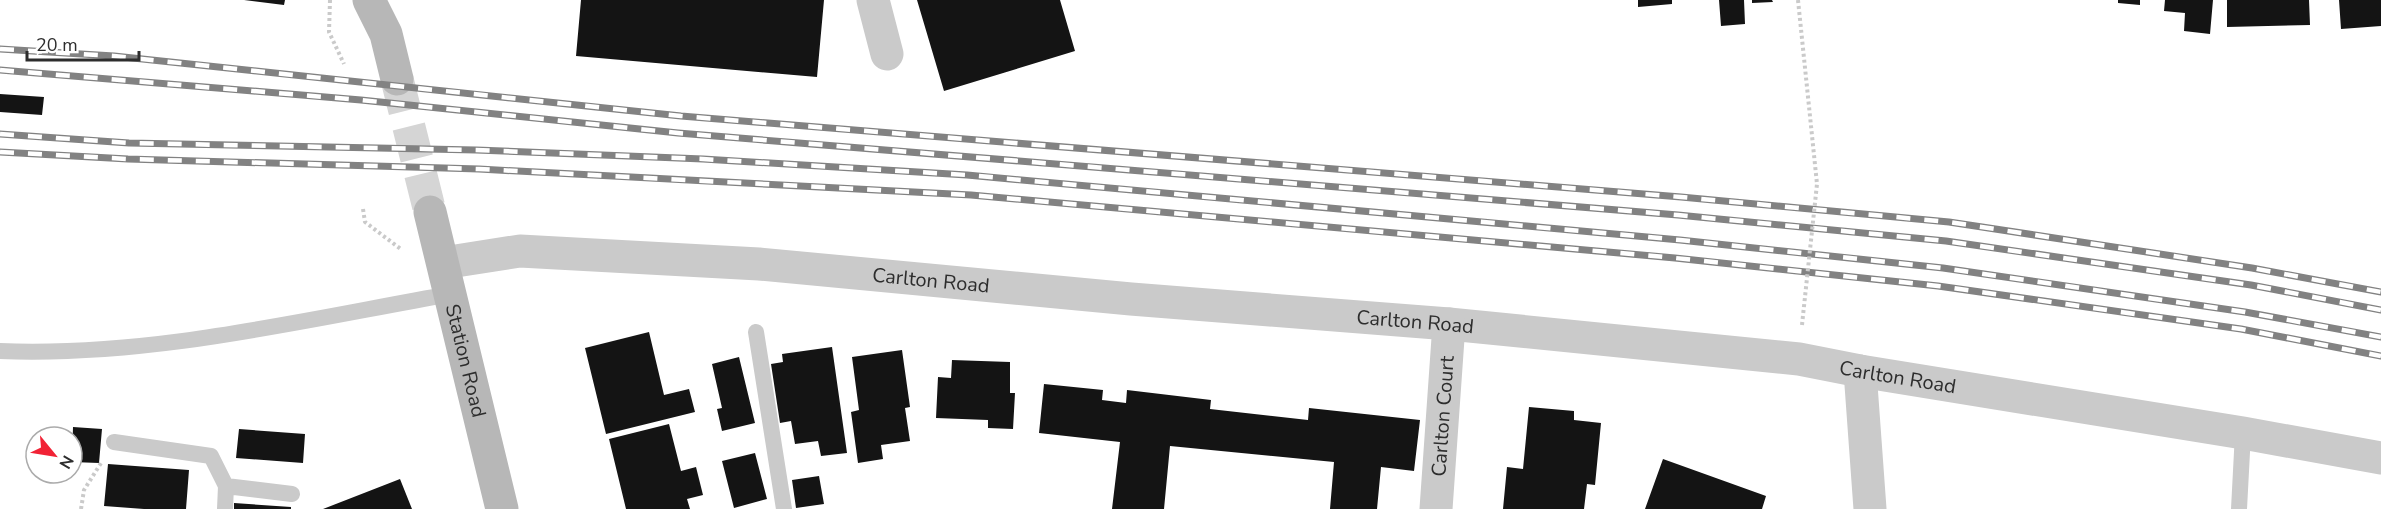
<svg xmlns="http://www.w3.org/2000/svg" width="2381" height="509" viewBox="0 0 2381 509" font-family="'Nunito Sans',sans-serif">
<rect width="100%" height="100%" fill="#fff"/>
<path fill="#141414" d="M244,0H285L284,5Z
M581,0H824L817,77L576,56Z
M917,0H1060L1075,51L944,91Z
M1638,0H1672V4L1638,7Z
M1719,0H1744L1745,24L1721,26Z
M1752,0H1772L1773,2L1752,3Z
M2118,0H2140V5L2118,3Z
M2165,0H2213L2210,34L2184,31L2185,13L2164,11Z
M2227,0H2309L2310,25L2227,27Z
M2339,0H2381V26L2341,29Z
M0,94L44,97L42,115L0,112Z
M649,332L664,395L689,389L695,412L606,434L585,348Z
M832,347L847,453L821,456L818,441L795,444L791,421L780,423L771,364L783,362L782,354Z
M902,350L910,407L905,408L910,441L881,445L883,459L858,463L851,412L859,410L852,357Z
M739,357L755,423L722,431L717,409L722,408L712,364Z
M952,360L1010,362V393H1015L1013,429L988,428V420L936,418L938,377L951,378Z
M1044,384L1103,390L1102,400L1126,403L1127,390L1211,400L1210,409L1308,420L1309,408L1420,420L1414,471L1381,467L1377,509H1330L1334,462L1170,446L1164,509H1112L1120,442L1039,433Z
M1529,407L1574,411V420L1601,423L1595,485L1587,484L1584,509H1503L1507,467L1523,469Z
M669,424L681,471L696,467L703,495L687,499L690,509H626L609,439Z
M73,427L102,429L99,463L72,462Z
M239,429L305,434L303,463L236,458Z
M755,453L767,499L734,508L722,461Z
M1663,459L1766,496L1762,509H1645Z
M108,464L189,470L186,509H144L104,506Z
M819,476L824,504L796,508L792,480Z
M400,479L412,509H323Z
M234,503L291,507V509H234Z"/>
<g fill="none" stroke-linecap="round" stroke-linejoin="round">
<path stroke="#d5d5d5" stroke-width="33" stroke-dasharray="33 16" stroke-linecap="butt" d="M397,79L430,212"/>
<path stroke="#cacaca" stroke-width="4" stroke-dasharray="3 3" stroke-linecap="butt" d="M330,0L329,32L344,64
M1798,0L1817,184
M363,209L365,222L402,250
M81,509L84,490L101,463"/>
<path stroke="#cacaca" stroke-width="16" d="M756,332L784,509
M0,351C151,357 303,320 451,294
M114,442L211,456L226,486L292,494
M225,509L226,486
M2239,509L2243,433"/>
<g stroke="#cacaca" stroke-width="33">
<path d="M873,0L887,54"/>
<path id="s1" d="M443,263L520,251L759,264L1131,299L1449,324L1799,359L1860,371L2243,433L2381,458"/>
<path d="M1860,371L1870,509"/>
<path id="s2" d="M1436,509L1449,324"/>
</g>
<g stroke="#b7b7b7" stroke-width="33">
<path d="M369,0L386,34L397,79"/>
<path id="s3" d="M430,212L502,509"/>
</g>
<defs>
<path id="rail" d="M0,49L114,56L681,116L1681,197L1949,222L2252,268L2381,292
M0,70L361,100L678,133L1678,215L1946,241L2251,285L2381,310
M0,134L129,143L476,150L703,159L967,175L1680,240L1943,268L2245,312L2381,337
M0,152L128,159L479,169L971,195L1675,258L1938,286L2241,329L2381,356"/>
</defs>
<use href="#rail" stroke="#828282" stroke-width="7"/>
<use href="#rail" stroke="#fff" stroke-width="4.5" stroke-dasharray="14" stroke-linecap="butt"/>
<path stroke="#cacaca" stroke-width="4" stroke-dasharray="3 3" stroke-linecap="butt" d="M1802,325L1817,184"/>
</g>
<g text-anchor="middle" dominant-baseline="central" stroke-width="6" stroke-linejoin="round" paint-order="stroke">
<g font-size="20" fill="#2d2d2d" stroke="#fff">
<text stroke="none"><textPath href="#s1" startOffset="490">Carlton Road</textPath></text>
<text stroke="none"><textPath href="#s1" startOffset="976">Carlton Road</textPath></text>
<text stroke="none"><textPath href="#s3" startOffset="153">Station Road</textPath></text>
<text stroke="none"><textPath href="#s1" startOffset="1462">Carlton Road</textPath></text>
<text stroke="none"><textPath href="#s2" startOffset="93">Carlton Court</textPath></text>
</g>
</g>
<g transform="translate(54 455) rotate(120)"><circle r="28" fill="#ffffff" stroke="#ababab" stroke-width="1.5"/>
<path d="M0-4.5L10 22L0 15L-10 22Z" fill="#f12235"/>
<text y="-9" font-size="16" font-weight="bold" text-anchor="middle" fill="#2d2d2d">N</text>
</g>
<path d="M27 51v9h112v-9" fill="none" stroke="#2d2d2d" stroke-width="3"/>
<text x="36" y="51" font-size="18" fill="#2d2d2d" stroke="#ffffff" stroke-width="4.5" paint-order="stroke">20 m</text>
</svg>
